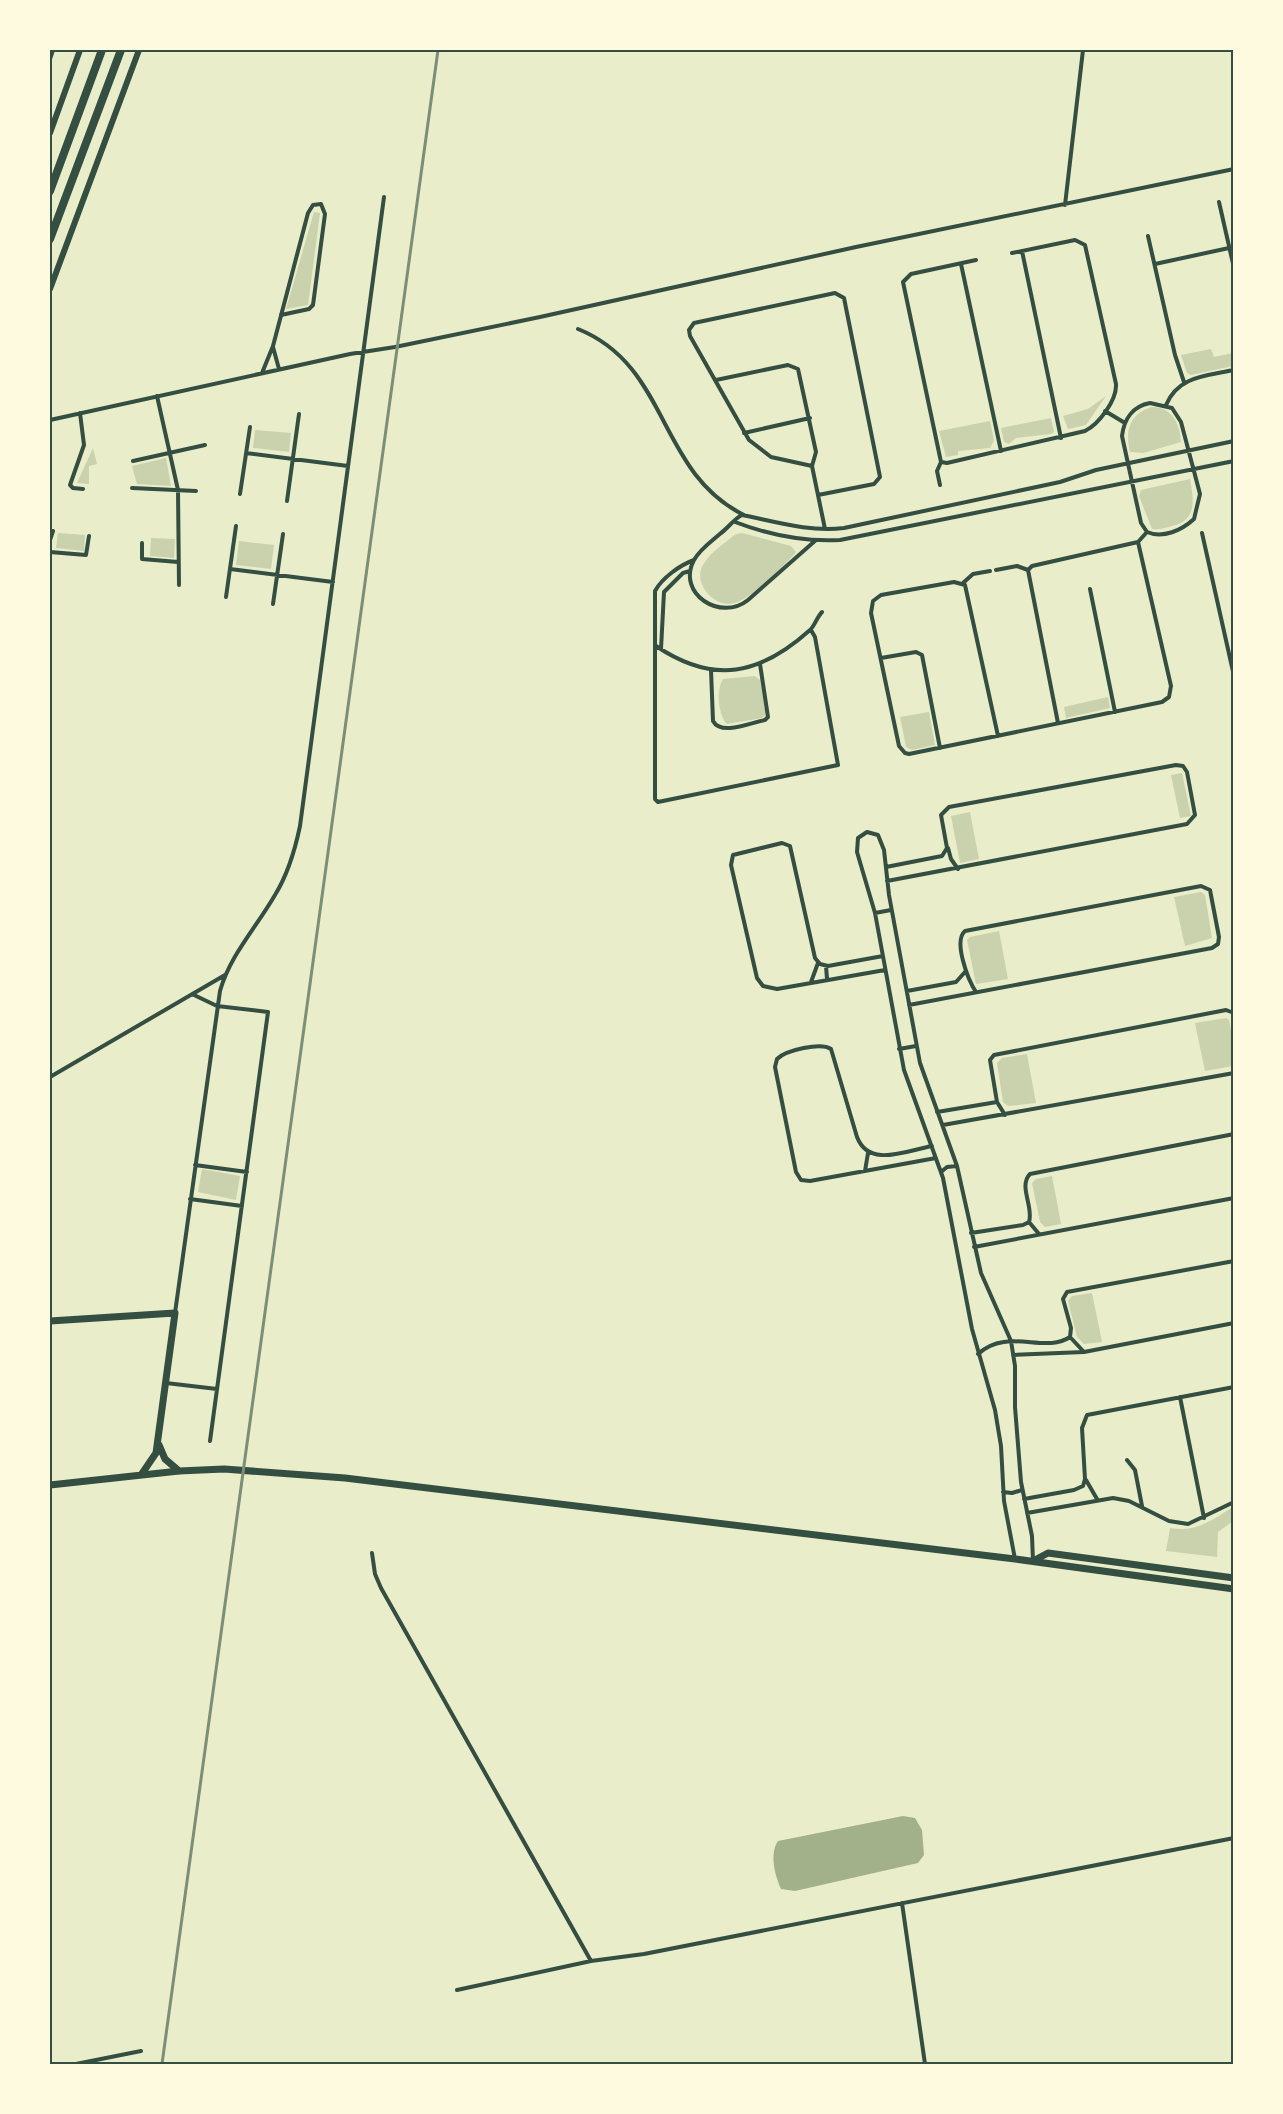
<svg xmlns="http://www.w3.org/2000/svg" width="1283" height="2114" viewBox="0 0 1283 2114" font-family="'Golos Text',sans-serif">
<rect width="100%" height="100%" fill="#e9edc9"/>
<path fill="#cad2ad" d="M314,212L320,213L308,305L286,309Z
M1211,349L1214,357L1233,353V366L1191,375L1187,373L1181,355Z
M1106,396L1086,425L1068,429L1063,416L1088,409Z
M1151,407C1171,406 1180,423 1181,442L1143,453L1130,452C1125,431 1129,415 1151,407Z
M1051,418L1054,432L1051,434L1016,438L1009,444L1004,442L1001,428Z
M990,421L994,440L990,448L958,451V455L946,457L939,431Z
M255,430L291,433L289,452L253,448Z
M93,448L97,464L89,466V484L77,483Z
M166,458L171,486L137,484L132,466Z
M1190,479C1194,500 1197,521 1172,526C1165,528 1159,530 1152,529L1139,496L1141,490Z
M58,533L85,535L84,551L56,548Z
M742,533L791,546L796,552C787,564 749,599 735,603C713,609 690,580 705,562C712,551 726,542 736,534Z
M151,538L175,539L174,558L150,556Z
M239,541L274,545L271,569L236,565Z
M755,676L760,680L766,714L762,718L727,724C718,715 716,690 723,679Z
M1108,697L1110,708L1066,718L1064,707Z
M929,712L935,745L912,750L906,747L900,717Z
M1182,773L1191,816L1180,818L1171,775Z
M970,812L979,859L960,863L951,816Z
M1201,892L1205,895L1212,938L1185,946L1174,897Z
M999,931L1008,979L976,984L967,940L970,937Z
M1226,1018L1229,1020L1233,1041V1066L1205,1071L1195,1023Z
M1027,1054L1036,1103L1008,1106L1003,1102L997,1063L1002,1058Z
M202,1169L240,1176L236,1200L198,1192Z
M1052,1176L1061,1224L1045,1227L1040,1222L1032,1183L1036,1179Z
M1092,1293L1102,1342L1084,1344L1077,1337L1068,1301L1072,1296Z
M1233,1507V1521L1218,1532L1217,1557L1166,1551L1170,1528C1196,1533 1212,1520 1233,1507Z"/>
<path fill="#a3b18a" d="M903,1816L915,1818L922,1830L924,1855L918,1863L795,1891L781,1889C775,1876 769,1854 778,1841Z"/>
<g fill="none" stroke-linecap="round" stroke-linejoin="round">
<path stroke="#344e41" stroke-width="4" d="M50,59L53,50
M1219,202L1234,268
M1065,205L1083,50
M1148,236L1175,355L1184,382
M1022,251L1061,438
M961,264L1001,451
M1155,264L1229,248
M578,329C670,366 657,472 744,515
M273,347L279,369
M262,373L273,346L308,213L313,205L321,204L325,214L313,305L309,309L281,315
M716,380L788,365L798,369L816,452L812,466L825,529
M157,396L178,490L179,585
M1150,403L1172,408L1181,422L1200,494L1194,519C1182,530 1163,539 1147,532L1141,523L1122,436C1124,419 1133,406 1150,403Z
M1166,405C1178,376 1206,376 1234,370
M1105,411L1125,423
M80,413L84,445L70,485L73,488L83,489
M50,420L350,354L395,347L540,317L856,247L1234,169
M744,433L810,418
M246,453L348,466
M133,461L205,445
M941,462L947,463L1085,431C1099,424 1117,400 1116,384L1085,245L1075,240L1012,253
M812,466L771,457L749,440L690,336L689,330L694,323L835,293L844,298L880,477L874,484L818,495
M940,485L937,471L941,462L903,282L911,274L976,260
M132,488L196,491
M240,494L250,427
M287,501L299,414
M735,522C769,535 804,542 840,540L1234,461
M1202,533L1234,676
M50,540L53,531
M816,540L748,600C721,622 676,594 694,560C700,549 712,541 721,533C728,528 735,518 742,515C777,522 808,532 844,528L1060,482L1096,470L1234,441
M142,543V559L178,562
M50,552L86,555L89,536
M694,560C680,565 662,578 655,591V799L658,802L838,765L815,637L811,630
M230,569L333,582
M996,570L1017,566L1028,570
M1028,570L1058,723
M1028,570L1032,566L1138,542L1147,532
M963,583L973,574L990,571
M1090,589L1115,712
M226,597L236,526
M273,604L283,534
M656,646C714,685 760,675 810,630C814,627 817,617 822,612
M661,649L664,592L683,573L690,571
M881,658L916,652L922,655L940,748
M711,670L713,721C721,736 750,723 765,720L768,717L760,664
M998,736L965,585L954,582L881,595L873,601L871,613L899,746L905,753L909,754L1162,702L1169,697L1171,686L1138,542
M948,848L951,859L958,869
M886,867L942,856L947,848L941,815L949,807L1176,765L1183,766L1187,772L1195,815L1187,824L887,881
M875,913L891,910
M883,956L828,966L820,964L815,958L790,846L782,843L733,855L731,865L757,978L763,986L777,989L885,970
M826,966L827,979
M811,982L818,963
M907,991L956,982L965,972
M194,995L217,1006L268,1012L210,1441
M909,1005L1212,948L1218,944L1219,937L1210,890L1201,886L965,931C953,941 968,980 976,992
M899,1049L916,1046
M50,1077L225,975
M937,1112L997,1102
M1005,1115L997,1102L990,1060L994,1055L1226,1010L1234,1013
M943,1125L1234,1073
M932,1146C905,1151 869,1168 857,1137L831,1049C821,1042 786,1050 777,1059L775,1067L796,1172L801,1180L810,1181L936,1158
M195,1165L247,1172
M865,1171L868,1153
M941,1172L947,1167L957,1166
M190,1199L242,1206
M971,1233L1023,1225L1029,1222
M1039,1234L1029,1222C1034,1207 1018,1186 1030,1174L1234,1134
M974,1247L1234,1198
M175,1313L220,991C230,955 256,928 275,895C288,874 295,850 300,826L384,197
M1084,1352L1070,1337L1071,1328L1063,1299L1067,1292L1234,1261
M978,1354C1007,1327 1045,1354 1070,1337
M1013,1355L1084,1352L1234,1323
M166,1383L217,1389
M1180,1397L1204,1518
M1127,1460L1135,1470L1142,1506
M1086,1480L1097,1499
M1003,1492L1012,1493L1022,1490
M1024,1499L1074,1490L1083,1486L1085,1479L1082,1428L1087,1415L1234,1387
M1027,1513L1113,1498L1129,1501L1169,1521L1188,1524L1234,1502
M372,1553L375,1574L381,1588L591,1961
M1015,1559L1004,1501L1001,1446L995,1410L972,1329L943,1178L904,1070L875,913L857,852L858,838L867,832L878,835L884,850L889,895L920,1063L957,1166L981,1273L1011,1341L1015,1366V1407L1021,1482L1032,1536L1033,1561
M902,1903L925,2064
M457,1990L591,1961L644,1954L1234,1838
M76,2064L141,2051"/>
<path stroke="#344e41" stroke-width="6" d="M50,133L80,50
M50,289L139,50"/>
<path stroke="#344e41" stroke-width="7" d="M50,1321L175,1313L156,1453L141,1475
M159,1445L165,1459L179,1471
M50,1485L179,1471L224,1469L345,1478L1015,1559L1234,1589
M1033,1561L1048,1553L1234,1578"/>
<path stroke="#344e41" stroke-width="8" d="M50,191L102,50
M50,239L121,50"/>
<path stroke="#7c8e77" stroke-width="3" d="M162,2064L438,50"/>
</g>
<rect width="1283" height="2114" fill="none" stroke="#fefae0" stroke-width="102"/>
<rect x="51" y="51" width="1181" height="2012" fill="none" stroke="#344e41" stroke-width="2"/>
</svg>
